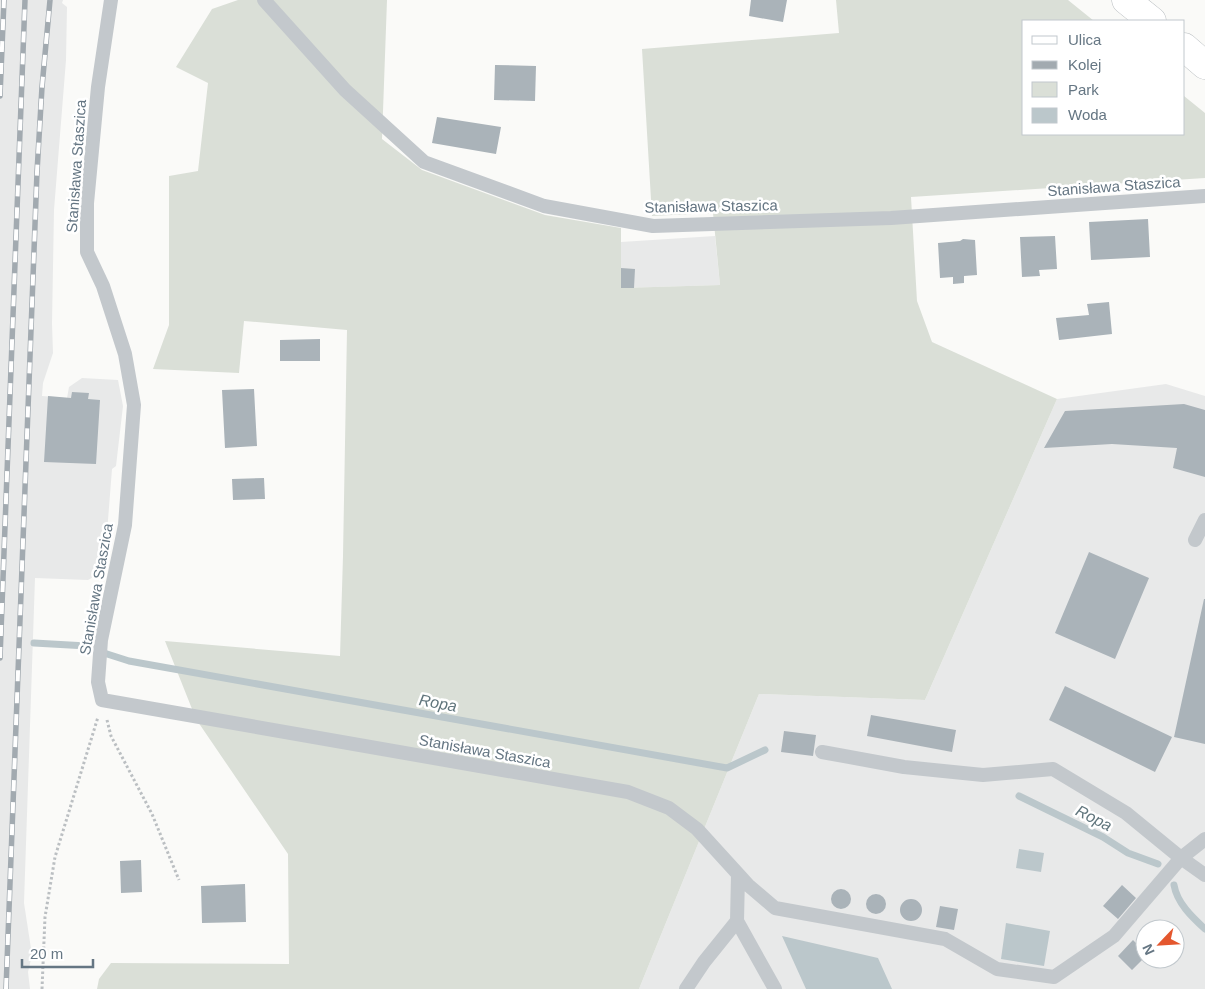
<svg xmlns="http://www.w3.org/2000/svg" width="1205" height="989" viewBox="0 0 1205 989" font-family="Arial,sans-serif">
<rect width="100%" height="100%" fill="#fafaf8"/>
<path fill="#e8e9e9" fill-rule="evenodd" d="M0,0H63L62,3L67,7L66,60L54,210L52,324L53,353L43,383L42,396L67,398L69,387L82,378L118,380L123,406L116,466L112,469L104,571L88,580L35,578L24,903L32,955L28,972L30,989H0Z
M715,236L720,285L621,288V242Z
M1166,384L1205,396V989H639L759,694L925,700L1057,399ZM1145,929H1175V959H1145Z"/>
<path fill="#dadfd7" d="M238,0H387L382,139L422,170L545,215L621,228V288L720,285L713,213L652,216L642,49L839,33L836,0H1068L1094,21H1024V134H1184V96L1205,113V178L911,197L917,301L932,342L1057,399L925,700L759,694L639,989H97L99,979L111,963L289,964L288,854L196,719L165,641L340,656L343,556L347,330L244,321L239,373L153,369L169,325V176L198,171L208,83L176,67L212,9Z"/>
<path fill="#bbc7cb" d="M1019,849L1044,853L1041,872L1016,868Z
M1006,923L1050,931L1044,966L1001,959Z
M782,936L878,958L892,989H806Z"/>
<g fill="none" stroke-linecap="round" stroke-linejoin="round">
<path stroke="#bbc7cb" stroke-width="7" d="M34,643L87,646
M104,653L129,661L727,768L765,750
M1019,796L1103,837L1128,853L1158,864
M1174,885C1177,903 1192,917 1205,929"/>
</g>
<path fill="#aab3b9" d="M751,0H787L783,22L749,16Z
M495,65L536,66L535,101L494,100Z
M437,117L501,127L496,154L432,143Z
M1148,219L1150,257L1091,260L1089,222Z
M1055,236L1057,269L1039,270L1040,276L1022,277L1020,237Z
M963,239L975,240L977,275L964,276V283L953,284V277L940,278L938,243L960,241Z
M621,268L635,269L634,288H621Z
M1109,302L1112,334L1059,340L1056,318L1089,315L1087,304Z
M320,339V361H280V340Z
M254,389L257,446L225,448L222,390Z
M72,392L89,393L88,399L100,400L96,464L44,462L48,396L71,398Z
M1184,404L1205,410V477L1173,468L1177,448L1112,444L1044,448L1065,411Z
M264,478L265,499L233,500L232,479Z
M1089,552L1149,578L1115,659L1055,633Z
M1204,599H1205V744L1174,737Z
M1065,686L1172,737L1155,772L1049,720Z
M871,715L956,730L952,752L867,736Z
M784,731L816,735L813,756L781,752Z
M141,860L142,892L121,893L120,861Z
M245,884L246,922L202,923L201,886Z
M1122,885L1136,898L1118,919L1103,906Z
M831 899a10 10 0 1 1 20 0a10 10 0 1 1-20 0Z
M866 904a10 10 0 1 1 20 0a10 10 0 1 1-20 0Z
M900 910a11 11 0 1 1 22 0a11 11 0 1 1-22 0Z
M940,906L958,909L954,930L936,927Z
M1133,940L1145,952V957L1132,970L1118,956Z"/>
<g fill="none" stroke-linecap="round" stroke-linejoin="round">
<defs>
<path id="primary" d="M1126,0L1152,21
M1184,47L1205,65"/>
</defs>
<use href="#primary" stroke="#b5babe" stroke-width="29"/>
<path stroke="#bbbfc2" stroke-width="3" stroke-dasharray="2.5 2.5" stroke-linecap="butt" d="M107,720L111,736L152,814L179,880
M42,989L45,917L55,857L98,717"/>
<path stroke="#c3c8cc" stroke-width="14" d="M111,0L98,87L87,203V252L103,286L125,354L134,405L125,525L101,640L98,682L102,700L628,792L669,808L697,829L748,885L775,908L945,939L997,969L1054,977L1114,936L1181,858L1205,839
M264,0L345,90L424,162L544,206L653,226L891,218L1205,196
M1195,540L1205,520
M822,752L904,767L983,775L1053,769L1126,813L1181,858L1205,875
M738,875L737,921L775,989
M686,989L704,962L737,921"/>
<use href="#primary" stroke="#fff" stroke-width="28"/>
<defs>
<path id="rail" d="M0,96L4,0
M0,658L25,0
M6,989L37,172L42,87L50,0"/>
</defs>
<use href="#rail" stroke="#a2aab0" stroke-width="5.5"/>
<use href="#rail" stroke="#fff" stroke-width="4" stroke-dasharray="11" stroke-linecap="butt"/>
</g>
<g text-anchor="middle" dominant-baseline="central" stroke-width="5" stroke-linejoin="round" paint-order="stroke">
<g font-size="15" fill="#657683" stroke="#fff">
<text transform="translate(76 166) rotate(-86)">Stanisława Staszica</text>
<text transform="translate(1114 186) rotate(-4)">Stanisława Staszica</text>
<text transform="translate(711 206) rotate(-1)">Stanisława Staszica</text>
<text transform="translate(96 589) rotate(-80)">Stanisława Staszica</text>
<text transform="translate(485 751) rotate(10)">Stanisława Staszica</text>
</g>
<g font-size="16" font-style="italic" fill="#60757c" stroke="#fff">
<text transform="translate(438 703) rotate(10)">Ropa</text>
<text transform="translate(1094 818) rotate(27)">Ropa</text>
</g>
</g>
<rect x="1022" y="20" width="162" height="115" fill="#ffffff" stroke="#c1c8cd"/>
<rect x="1032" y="36" width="25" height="8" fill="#ffffff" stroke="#c1c8cd"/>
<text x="1068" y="45" font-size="15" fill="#657683">Ulica</text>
<rect x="1032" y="61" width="25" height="8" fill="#a2aab0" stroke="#c1c8cd"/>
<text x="1068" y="70" font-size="15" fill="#657683">Kolej</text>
<rect x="1032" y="82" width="25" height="15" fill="#dadfd7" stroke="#c1c8cd"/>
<text x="1068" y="95" font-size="15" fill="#657683">Park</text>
<rect x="1032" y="108" width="25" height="15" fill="#bbc7cb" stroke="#c1c8cd"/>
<text x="1068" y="120" font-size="15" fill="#657683">Woda</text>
<g transform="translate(1160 944) rotate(245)"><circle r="24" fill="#ffffff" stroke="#c1c8cd"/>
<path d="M0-4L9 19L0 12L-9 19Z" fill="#e4572e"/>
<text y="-8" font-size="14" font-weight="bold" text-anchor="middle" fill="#657683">N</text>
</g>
<path d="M22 959v8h71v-8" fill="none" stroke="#657683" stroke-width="2.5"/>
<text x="30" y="959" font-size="15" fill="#657683" stroke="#ffffff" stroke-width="4" paint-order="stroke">20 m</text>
</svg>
